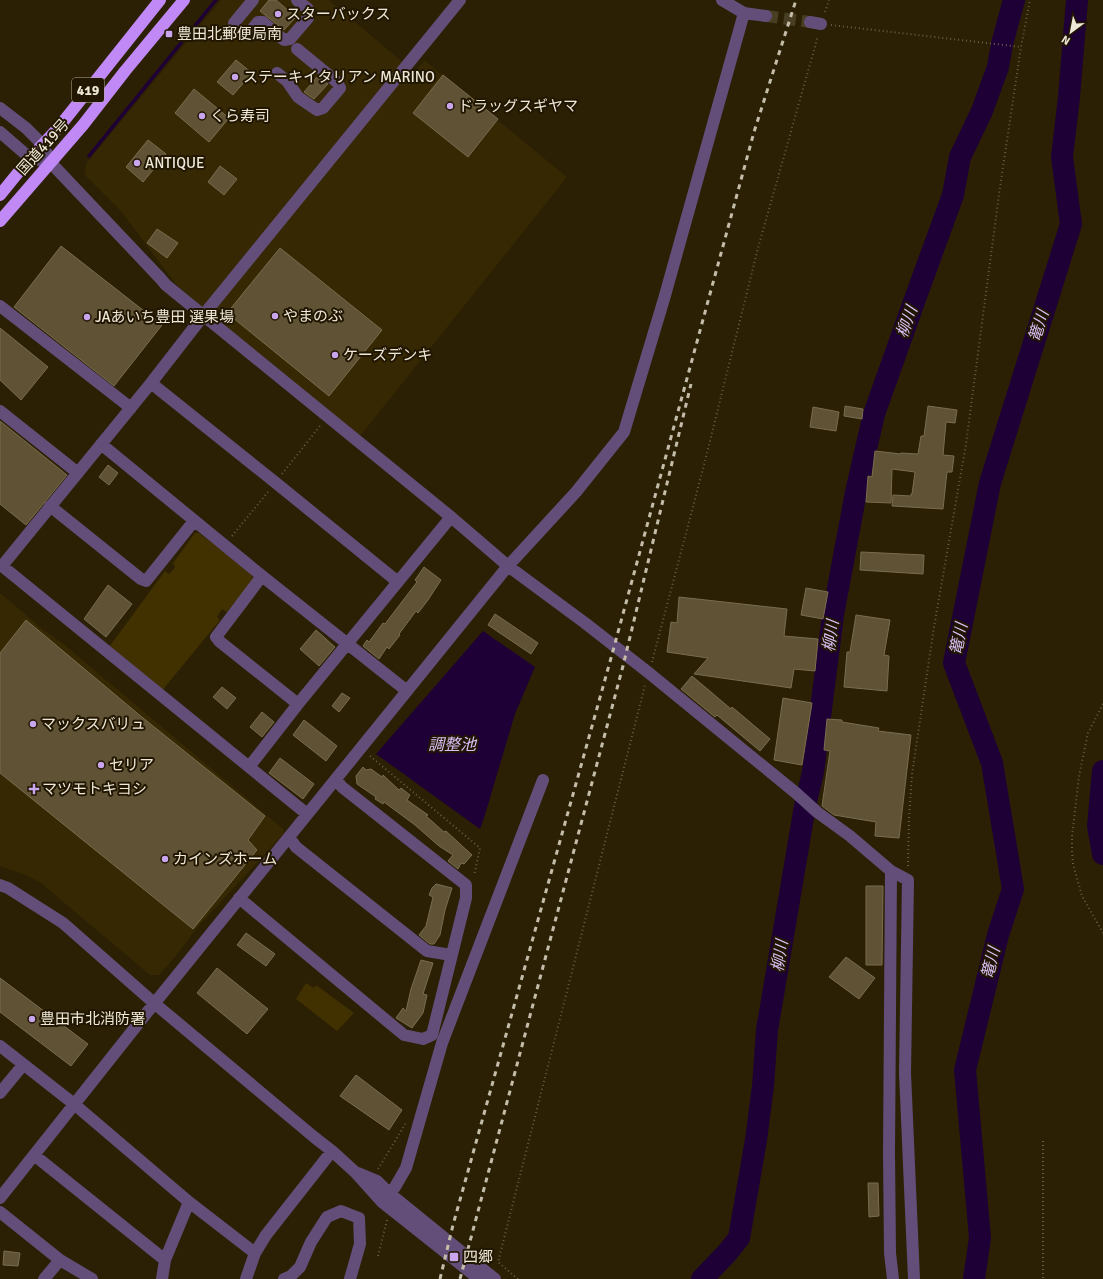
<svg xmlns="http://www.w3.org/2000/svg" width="1103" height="1279" viewBox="0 0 1103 1279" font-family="Signika,'Noto Sans JP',sans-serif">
<rect width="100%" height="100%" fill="#2b2004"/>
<path fill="#362802" d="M221,0H329L414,72L425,61L567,177L353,445L220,326L175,283L121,211L85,175L86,164Z
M0,593L45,631L61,642L283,829L284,833L197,928L174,958L159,975H150L41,883L28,876L0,866Z"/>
<path fill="#413000" d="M195,533H199L252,573L253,581L227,612L222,609L217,617L220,620L161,692L109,647L165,571L169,574L175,568L173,563Z
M306,983L314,988L316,985L354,1013L337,1031L296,999Z"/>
<path fill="#1f0036" d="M483,631L535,667L515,714L484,818L480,829L376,754Z"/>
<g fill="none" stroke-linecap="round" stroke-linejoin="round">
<path stroke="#1f0036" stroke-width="3.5" d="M89,156L216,0"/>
<path stroke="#1f0036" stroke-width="22" d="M1103,771L1098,826L1103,854
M702,1279L727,1253L739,1238L756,1140L763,1086L767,1030L805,806L813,772L833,615L856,492L874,414L915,299L953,195L960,157L982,111L998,67L1002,44L1014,0
M974,1279L980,1238L965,1070L998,935L1013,889L992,763L954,663L990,483L1071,224L1062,157L1069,97L1077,0"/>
</g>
<path fill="#5f5235" stroke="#7a6d4f" d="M269,0H276L296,17L284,30L260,11Z
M236,60L252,73L233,95L217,82Z
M443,75L498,119L468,157L413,113Z
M318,76L328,84L314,99L304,92Z
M194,89L229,118L209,142L175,113Z
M148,140L166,154L143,182L126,167Z
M220,166L237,179L224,195L208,182Z
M157,229L178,243L167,258L147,243Z
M61,246L162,325L114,386L14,307Z
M280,248L382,330L329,396L227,313Z
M0,328L48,367L21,400L0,380Z
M845,406L863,409L862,419L844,416Z
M928,406L957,410L955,423L946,422L943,455L954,456L952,472H947L943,509L892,506L893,495L911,496V494H912L915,472L892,469L891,503L866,502L868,476L872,477L875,451L901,454V453L918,454L921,436H924Z
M813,407L839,412L836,431L810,427Z
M0,421L67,475L26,525L0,504Z
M108,465L118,473L109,485L99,477Z
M861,552L924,555L923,574L860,570Z
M424,567L441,580L428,600L418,613L416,611L399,634L400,635L389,649L387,647L379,659L363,646L367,640L369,642L383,623L385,624L417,582L415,580Z
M108,585L132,604L106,637L84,619Z
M806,588L828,592L823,619L801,615Z
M679,597L787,609L784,636L818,639L815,671L794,669L791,688L694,674L708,658L667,652L671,622L677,623Z
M495,614L538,643L531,654L488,625Z
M856,615L890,620L884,655L889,656L887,691L844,687L847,652H850Z
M26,620L143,718L265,816L248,840L257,850L193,929L0,773V653Z
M316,630L335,647L319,666L300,649Z
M692,676L731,709L732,707L770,739L760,751L717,715L715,717L681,689Z
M222,687L236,698L227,709L213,697Z
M342,693L350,698L339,712L332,706Z
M783,698L812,703L802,765L774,760Z
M262,712L274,722L262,737L250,727Z
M827,719L842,720V722L879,728L878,731L911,735L899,838L875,836L876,822L834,815L822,806L830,751L824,750Z
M304,720L337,746L326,761L293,735Z
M280,758L314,784L303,799L269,773Z
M363,767L366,770L371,769L382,777L383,775L399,790L401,788L410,795L407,800L428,815L426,816L444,832L446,831L472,855L464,864L461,863L458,869L448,861L453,855L439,846L415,825L384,802L383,804L375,799L376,797L357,784L356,776Z
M436,884L452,888L445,910L440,935L434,944H430L419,935L426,926L433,897L429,895L432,888Z
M866,886H883L882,965H866Z
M246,933L275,954L266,966L237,945Z
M846,957L875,978L859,999L829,977Z
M421,960L433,963L423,994L427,995L423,1013L412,1028L396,1018L403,1008L406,1011L411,989Z
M217,968L268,1009L247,1034L197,993Z
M0,978L88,1044L71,1066L0,1012Z
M356,1075L402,1110L389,1130L340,1096Z
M868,1183H878L879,1216L869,1217Z
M4,1251L20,1253L18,1266L3,1265Z"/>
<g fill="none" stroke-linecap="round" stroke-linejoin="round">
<path stroke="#483e24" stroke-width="12" stroke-dasharray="12 6" stroke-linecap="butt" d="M766,16L810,22"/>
<path stroke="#675d45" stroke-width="2" stroke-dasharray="1 3" stroke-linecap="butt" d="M825,12L829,0
M831,25L1021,47
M282,474L320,426
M232,536L268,492
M652,662L704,465L758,248L818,36
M1103,704L1088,733L1079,776L1072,837V851L1073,864L1082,896L1103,933
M370,756L480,848L474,876
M908,866L909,818L912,774L934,627L966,444L1000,187L1021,47L1030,0
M1043,1141V1279
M378,1169L406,1123
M378,1256L387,1220
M518,1279L498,1262L645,685"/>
<path stroke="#634e7a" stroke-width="12" d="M722,0L744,13L766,16
M810,22L821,24
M234,23L253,0
M248,34L258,22H263L284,40L290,39L308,18V9L297,0
M277,73L287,81L298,97L317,110L323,108L340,88L337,82L297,49
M0,108L26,128L43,145L51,163L160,278L166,285L451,517L508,566L585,623L649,673L796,793L817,812L850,836L891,871L908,880L905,1073L914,1279
M0,132L30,158L51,163
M0,306L131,408
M151,383L276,483L398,582
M0,411L78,473
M101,444L262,576L407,691
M50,506L141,579L146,581L194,521
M0,566H2L307,814
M2,566L151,383L210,307L460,0
M262,576L216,637L219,641L298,704
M249,767L298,704L451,517
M289,837L296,847L427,951L451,955
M891,871L889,1153L890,1253L893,1279
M0,885L8,888L63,923L154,1003L314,1137L332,1151L355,1172L382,1202L479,1279
M239,898L404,1035L423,1039L432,1035L466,898V885L342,787L336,779
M0,1046L74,1104L189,1202L255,1253
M0,1093L23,1065
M34,1155L165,1260
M358,1173L377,1181L389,1193L495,1279
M389,1193L395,1187L406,1168L442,1043L543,780
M0,1198L145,1015L508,566L576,492L624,432L664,299L744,13
M0,1212L60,1260L92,1279
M44,1279L60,1260
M162,1279L165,1260L189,1202
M246,1279L255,1253L266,1235L332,1151
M284,1279L291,1276L300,1267L311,1242L327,1217L341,1211L359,1218L360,1244L350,1279"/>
<path stroke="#c089f6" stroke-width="12" d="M0,195L30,158L59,127L160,0
M0,221L83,125L125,71L184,0"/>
<path stroke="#c4bdaa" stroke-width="3" stroke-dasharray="5 5" stroke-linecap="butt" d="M440,1279L453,1225L611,658L754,132L796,0
M460,1279L623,666L691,384"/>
</g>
<g fill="#c9a5ee" stroke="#211600" stroke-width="1.5">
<circle cx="278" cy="14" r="4"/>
<rect x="165" y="30" width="8" height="8" rx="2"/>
<circle cx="235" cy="77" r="4"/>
<circle cx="450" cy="106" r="4"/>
<circle cx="202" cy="116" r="4"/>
<circle cx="137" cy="163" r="4"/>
<circle cx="275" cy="316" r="4"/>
<circle cx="87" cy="317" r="4"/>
<circle cx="335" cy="355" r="4"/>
<circle cx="33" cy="724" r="4"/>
<circle cx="101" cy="765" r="4"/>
<path d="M32 783h4v4h4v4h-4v4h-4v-4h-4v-4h4z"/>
<circle cx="165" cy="859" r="4"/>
<circle cx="32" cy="1019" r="4"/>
<rect x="449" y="1252" width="10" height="10" rx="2"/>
</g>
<g text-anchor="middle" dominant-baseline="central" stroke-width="4" stroke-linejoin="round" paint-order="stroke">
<rect fill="#211600" stroke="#b1a997" stroke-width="1" x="72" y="78" width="32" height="24" rx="3"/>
<g font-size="14" font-weight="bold" fill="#efe8d8">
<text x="88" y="90">419</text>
</g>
<g font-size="15" fill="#efe8d8" stroke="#211600" text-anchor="start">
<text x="286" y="14">スターバックス</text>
<text x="177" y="34">豊田北郵便局南</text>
<text x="243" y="77">ステーキイタリアン MARINO</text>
<text x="458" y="106">ドラッグスギヤマ</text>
<text x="210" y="116">くら寿司</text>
<text x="145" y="163">ANTIQUE</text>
<text x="283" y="316">やまのぶ</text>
<text x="95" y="317">JAあいち豊田 選果場</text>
<text x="343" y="355">ケーズデンキ</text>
<text x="41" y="724">マックスバリュ</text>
<text x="109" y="765">セリア</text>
<text x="42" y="789">マツモトキヨシ</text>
<text x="173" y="859">カインズホーム</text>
<text x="40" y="1019">豊田市北消防署</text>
<text x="463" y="1257">四郷</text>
</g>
<g font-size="15" fill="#efe8d8" stroke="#211600">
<text transform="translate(43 147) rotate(-48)">国道419号</text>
</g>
<g font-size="16" font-style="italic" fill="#dbc1f8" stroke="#211600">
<text transform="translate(907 322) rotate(-70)">柳川</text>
<text transform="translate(1039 326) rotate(-73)">篭川</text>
<text transform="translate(831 636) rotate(-82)">柳川</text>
<text transform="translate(959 639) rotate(-79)">篭川</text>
<text x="452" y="745">調整池</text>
<text transform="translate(780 956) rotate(-81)">柳川</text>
<text transform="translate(991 963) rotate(-76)">篭川</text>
</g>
</g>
<g transform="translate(1071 32) rotate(212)" stroke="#211600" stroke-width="3" paint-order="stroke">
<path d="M0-3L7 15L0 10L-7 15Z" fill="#efe8d8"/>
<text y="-6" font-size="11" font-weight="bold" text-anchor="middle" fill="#efe8d8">N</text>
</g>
</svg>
